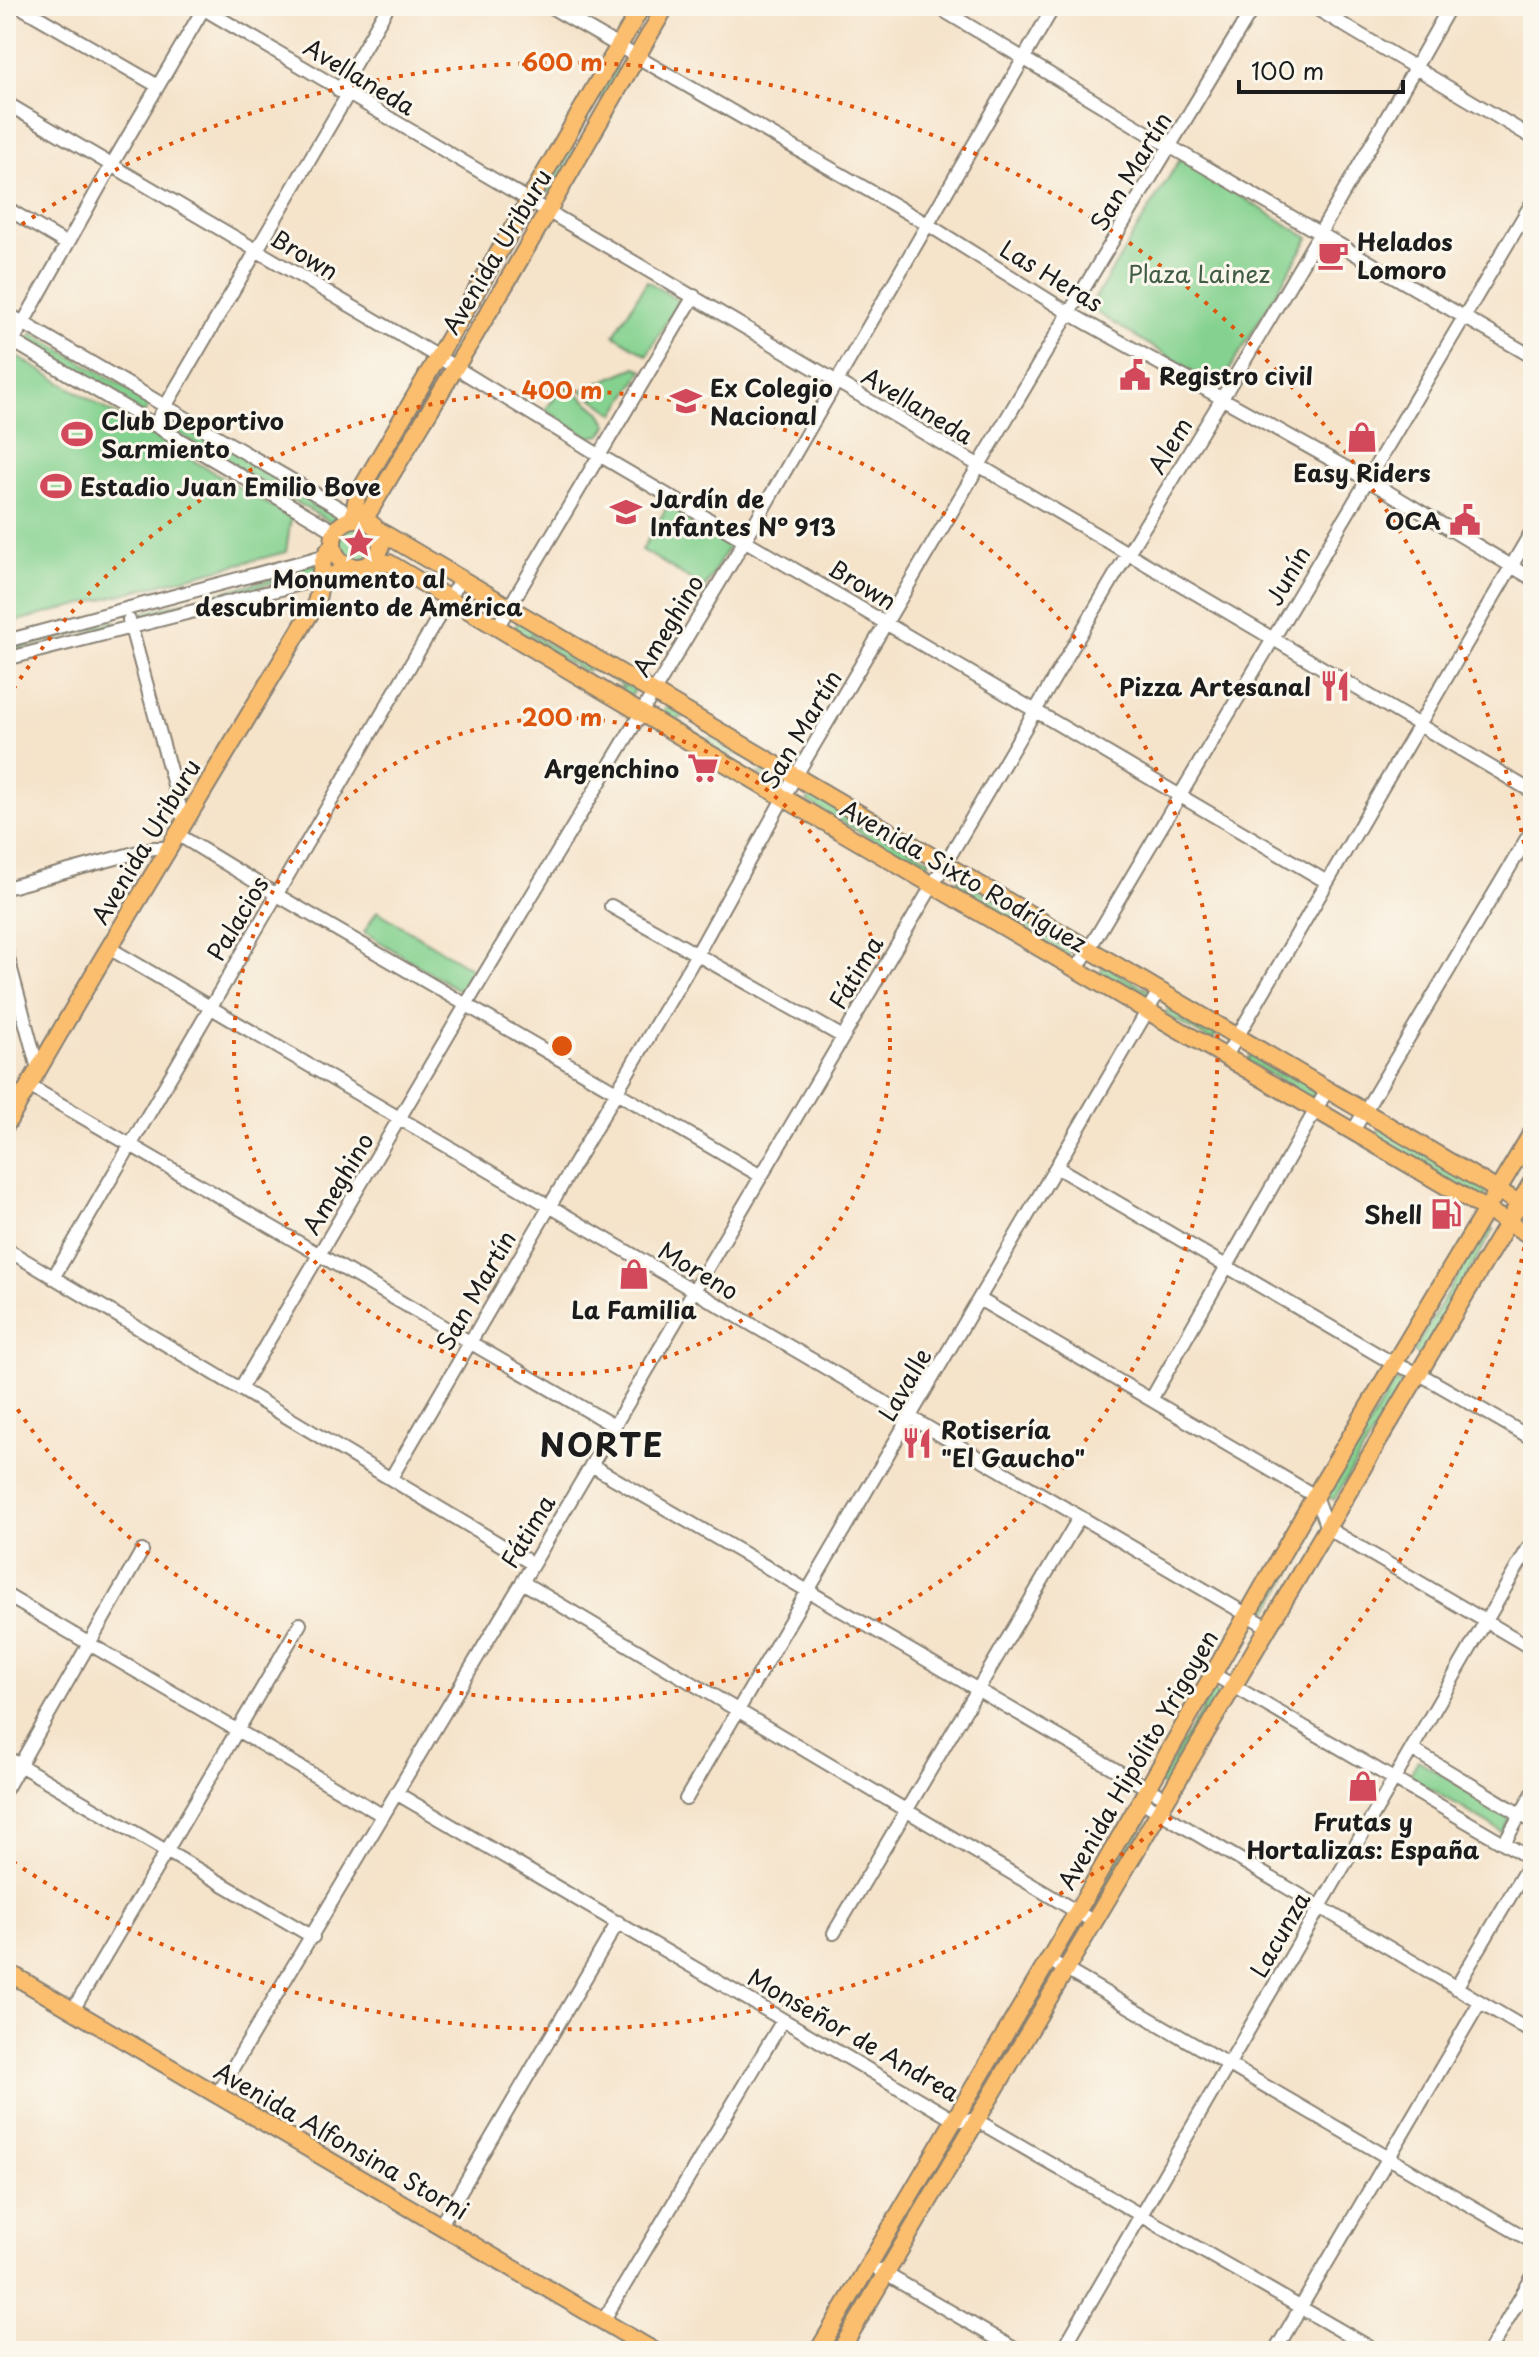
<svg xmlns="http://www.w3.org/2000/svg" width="1539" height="2357" viewBox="0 0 1539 2357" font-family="'Playpen Sans',sans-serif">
<rect width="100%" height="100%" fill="#fbf7ec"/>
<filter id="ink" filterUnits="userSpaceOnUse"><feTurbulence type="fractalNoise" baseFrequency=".0125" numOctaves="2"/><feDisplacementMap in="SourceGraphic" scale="16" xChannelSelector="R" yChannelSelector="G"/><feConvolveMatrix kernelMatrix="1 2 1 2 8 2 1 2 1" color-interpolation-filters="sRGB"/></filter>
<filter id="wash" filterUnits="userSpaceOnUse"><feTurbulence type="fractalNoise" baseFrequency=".006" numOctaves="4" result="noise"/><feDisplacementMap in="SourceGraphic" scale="32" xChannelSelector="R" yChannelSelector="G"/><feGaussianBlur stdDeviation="1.8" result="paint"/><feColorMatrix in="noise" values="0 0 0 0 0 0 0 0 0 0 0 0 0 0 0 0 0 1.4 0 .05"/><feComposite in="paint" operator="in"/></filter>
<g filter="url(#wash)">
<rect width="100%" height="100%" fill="#f5e3ca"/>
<path fill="#85d290" stroke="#507756" stroke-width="2" d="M614,67L623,72L604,104L600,95L573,143L574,154L552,193L542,188Z
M1180,159L1309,238L1219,387L1089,308Z
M647,281L679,301L647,355L614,335Z
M32,333L151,402L144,414L25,344Z
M6,350L291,518L286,552L6,624Z
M636,367L643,370L615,414L581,390Z
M566,384L601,413L608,425L602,435L589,437L545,410Z
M174,416L339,511L332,523L167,427Z
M668,505L727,538L730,544L705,588L642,550Z
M338 543a18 18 0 1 1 36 0a18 18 0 1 1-36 0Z
M318,563L315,577L302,580L295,577L142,618L141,613L294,573L301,566Z
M520,619L540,631L531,634L555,648L567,646L636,688L629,698L615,690L624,687L595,669L583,671L513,630Z
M115,620L116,624L6,653V649Z
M667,706L685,716L676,720L708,739L719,736L779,772L772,783L758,774L766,771L737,754L726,755L660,717Z
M813,792L930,860L925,870L807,802Z
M959,878L1074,946L1068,956L953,888Z
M377,911L472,969L460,991L364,932Z
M1104,965L1151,992L1146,1002L1099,975Z
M1171,1004L1218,1031L1212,1041L1165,1014Z
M1253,1051L1317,1089L1311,1099L1247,1061Z
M1381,1127L1487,1191L1482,1201L1375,1137Z
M1487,1225L1494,1229L1420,1356L1413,1352Z
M1395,1381L1402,1386L1334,1500L1327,1496Z
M1302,1539L1309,1543L1267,1614L1260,1610Z
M1213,1691L1221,1695L1166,1787L1159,1783Z
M1418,1760L1511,1816L1502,1832L1409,1776Z
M1139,1819L1146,1823L1096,1906L1089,1902Z
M1048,1971L1055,1975L981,2102L974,2098Z
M954,2131L961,2136L887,2263L880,2259Z"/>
</g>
<g filter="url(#ink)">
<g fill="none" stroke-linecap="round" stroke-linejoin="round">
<defs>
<path id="minor" d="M19,6L158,86
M199,6C643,269 1090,528 1533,792
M549,6L927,224L1069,313L1368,480L1533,579
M936,6L1171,147L1533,357
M1312,6L1533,138
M339,91L388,6
M6,103L455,367L599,455L1327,882
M6,208L67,244
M6,313L341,509L351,519
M9,339L336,532
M13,341L111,166L205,6
M155,424L347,96
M129,620L184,822
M498,626L694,296
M6,641L324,556
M6,659L320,579
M177,834L277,895L761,1176
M6,888L153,848H169
M611,906L843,1037
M109,948L1268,1627
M6,951L38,1069
M1077,969L1533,201
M1226,1056L1533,529
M29,1086L614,1426
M6,1103L22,1099
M1353,1131L1533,828
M1058,1168L1394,1364L1418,1373L1533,1439
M6,1249L533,1564
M53,1278L460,580
M979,1299L1315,1496L1327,1528L1533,1649
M240,1389L466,1005L745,540L1054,6
M1152,1398L1327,1090
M591,1465L1147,1788L1167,1798
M391,1478L697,954L795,777L1069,313L1254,6
M522,1582L1094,1922
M6,1595L382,1815
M1213,1674L1533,1860
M1413,1750L1533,1822
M6,1757L313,1937
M6,1789L142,1551
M396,1793L954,2120H976L1376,2351
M686,1799L1159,991
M1141,1801L1533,2033
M1504,1843L1533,1793
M834,1933L1079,1518
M1049,1960L1533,2242
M1456,1988L1532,1859
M73,2010L300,1624
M217,2094L533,1564L1128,553C1239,373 1346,191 1450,6
M440,2226L618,1922
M879,2270L1018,2351
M603,2321L783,2020
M1062,2351L1533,1540
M1275,2351L1480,2002
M1489,2351L1533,2276"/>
<path id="major" d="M333 543a24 24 0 1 1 48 0a24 24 0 1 1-48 0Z
M353,519L357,496L642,6
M364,520L512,273L666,6
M378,530L1533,1211
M369,564L389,563L784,798L1533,1237
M320,579L360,567
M6,1125L100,963L315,605C324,584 315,563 333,545
M6,1971L654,2351
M818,2351L1077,1912L1315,1496L1533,1131
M840,2351L1533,1180"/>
</defs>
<use href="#minor" stroke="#888073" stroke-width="16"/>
<use href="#major" stroke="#888073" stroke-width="20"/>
<use href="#minor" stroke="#fff" stroke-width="12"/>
<use href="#major" stroke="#fbbe6e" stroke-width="16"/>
</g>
</g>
<g fill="none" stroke="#de560d" stroke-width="4" stroke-dasharray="4 8">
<circle cx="562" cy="1046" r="328"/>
<path d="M7 699A655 655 0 1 1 7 1393"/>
<path d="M1533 1200A983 983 0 0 1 12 1861M12 231A983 983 0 0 1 1533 892"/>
</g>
<defs>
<symbol id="cafe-bare" viewBox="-9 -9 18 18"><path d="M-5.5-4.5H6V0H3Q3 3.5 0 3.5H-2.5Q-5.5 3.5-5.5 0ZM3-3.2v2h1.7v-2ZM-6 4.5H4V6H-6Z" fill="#d1495b" stroke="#fbf7ec" stroke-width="2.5" paint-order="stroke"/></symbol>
<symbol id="civic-bare" viewBox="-9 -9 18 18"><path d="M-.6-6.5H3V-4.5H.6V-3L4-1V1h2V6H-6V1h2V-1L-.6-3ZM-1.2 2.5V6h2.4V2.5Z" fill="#d1495b" stroke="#fbf7ec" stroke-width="2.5" paint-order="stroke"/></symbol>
<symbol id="school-bare" viewBox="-9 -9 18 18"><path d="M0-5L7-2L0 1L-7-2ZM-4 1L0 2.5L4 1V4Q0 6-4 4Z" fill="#d1495b" stroke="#fbf7ec" stroke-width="2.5" paint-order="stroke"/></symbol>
<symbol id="stadium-bare" viewBox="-9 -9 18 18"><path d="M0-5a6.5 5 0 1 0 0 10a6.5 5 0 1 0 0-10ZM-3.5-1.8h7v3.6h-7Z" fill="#d1495b" stroke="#fbf7ec" stroke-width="2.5" paint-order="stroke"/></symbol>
<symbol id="shop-bare" viewBox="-9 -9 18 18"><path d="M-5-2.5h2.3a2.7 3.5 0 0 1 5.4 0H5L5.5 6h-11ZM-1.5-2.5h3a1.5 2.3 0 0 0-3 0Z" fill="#d1495b" stroke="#fbf7ec" stroke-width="2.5" paint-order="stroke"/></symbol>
<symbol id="sight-bare" viewBox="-9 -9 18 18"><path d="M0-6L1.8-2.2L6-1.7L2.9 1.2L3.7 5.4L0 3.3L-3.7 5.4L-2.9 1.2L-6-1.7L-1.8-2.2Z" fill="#d1495b" stroke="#fbf7ec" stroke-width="2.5" paint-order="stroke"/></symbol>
<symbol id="restaurant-bare" viewBox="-9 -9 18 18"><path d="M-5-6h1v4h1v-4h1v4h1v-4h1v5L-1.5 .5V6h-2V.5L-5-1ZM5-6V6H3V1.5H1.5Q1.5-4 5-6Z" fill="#d1495b" stroke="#fbf7ec" stroke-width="2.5" paint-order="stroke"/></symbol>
<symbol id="supermarket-bare" viewBox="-9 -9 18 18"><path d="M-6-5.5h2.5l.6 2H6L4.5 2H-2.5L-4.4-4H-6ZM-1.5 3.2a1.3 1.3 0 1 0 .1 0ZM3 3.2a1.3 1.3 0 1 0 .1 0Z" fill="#d1495b" stroke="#fbf7ec" stroke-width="2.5" paint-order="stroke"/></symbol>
<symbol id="fuel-bare" viewBox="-9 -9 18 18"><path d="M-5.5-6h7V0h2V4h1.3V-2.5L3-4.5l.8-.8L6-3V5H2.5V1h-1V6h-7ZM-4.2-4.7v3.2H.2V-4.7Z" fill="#d1495b" stroke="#fbf7ec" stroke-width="2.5" paint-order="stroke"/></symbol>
</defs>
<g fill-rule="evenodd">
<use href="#cafe-bare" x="1311" y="233" width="44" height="44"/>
<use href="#civic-bare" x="1113" y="353" width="44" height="44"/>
<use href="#school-bare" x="664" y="379" width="44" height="44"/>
<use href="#stadium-bare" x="55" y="412" width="44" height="44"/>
<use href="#shop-bare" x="1340" y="415" width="44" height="44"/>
<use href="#stadium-bare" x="34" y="464" width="44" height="44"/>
<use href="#school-bare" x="604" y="490" width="44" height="44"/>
<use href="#civic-bare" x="1443" y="498" width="44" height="44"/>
<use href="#sight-bare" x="337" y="521" width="44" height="44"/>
<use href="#restaurant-bare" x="1313" y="664" width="44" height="44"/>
<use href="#supermarket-bare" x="681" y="746" width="44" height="44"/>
<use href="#fuel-bare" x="1424" y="1192" width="44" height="44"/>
<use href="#shop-bare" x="612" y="1252" width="44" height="44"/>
<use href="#restaurant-bare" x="895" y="1421" width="44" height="44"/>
<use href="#shop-bare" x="1341" y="1764" width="44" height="44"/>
</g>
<g text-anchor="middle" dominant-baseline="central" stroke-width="6" stroke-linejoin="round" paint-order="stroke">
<g font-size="24" fill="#1c1c1c" stroke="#fbf7ec">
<text transform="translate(360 76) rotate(31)">Avellaneda</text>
<text transform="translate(1130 171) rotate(-59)">San Martín</text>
<text transform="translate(496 251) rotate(-59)">Avenida Uriburu</text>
<text transform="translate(305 254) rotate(31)">Brown</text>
<text transform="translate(1052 275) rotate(31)">Las Heras</text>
<text transform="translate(918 405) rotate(31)">Avellaneda</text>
<text transform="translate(1169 445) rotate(-58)">Alem</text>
<text transform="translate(1287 575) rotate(-60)">Junín</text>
<text transform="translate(863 584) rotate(31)">Brown</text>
<text transform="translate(667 625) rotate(-59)">Ameghino</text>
<text transform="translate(800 729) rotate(-59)">San Martín</text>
<text transform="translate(145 841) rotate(-59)">Avenida Uriburu</text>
<text transform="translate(964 875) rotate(30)">Avenida Sixto Rodríguez</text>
<text transform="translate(237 918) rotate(-59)">Palacios</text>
<text transform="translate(855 972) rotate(-59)">Fátima</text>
<text transform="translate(337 1183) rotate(-59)">Ameghino</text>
<text transform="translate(699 1270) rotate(31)">Moreno</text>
<text transform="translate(475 1290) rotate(-60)">San Martín</text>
<text transform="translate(904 1384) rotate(-60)">Lavalle</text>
<text transform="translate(527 1531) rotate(-59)">Fátima</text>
<text transform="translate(1137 1759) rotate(-60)">Avenida Hipólito Yrigoyen</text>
<text transform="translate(1279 1934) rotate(-60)">Lacunza</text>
<text transform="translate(854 2034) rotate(30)">Monseñor de Andrea</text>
<text transform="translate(342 2140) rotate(30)">Avenida Alfonsina Storni</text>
</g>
<g font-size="24" font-weight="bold" fill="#1c1c1c" stroke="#fbf7ec" text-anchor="start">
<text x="1357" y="241">Helados<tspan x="1357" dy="28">Lomoro</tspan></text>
<text x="1159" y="375">Registro civil</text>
<text x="710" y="387">Ex Colegio<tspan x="710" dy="28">Nacional</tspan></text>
<text x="101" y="420">Club Deportivo<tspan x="101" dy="28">Sarmiento</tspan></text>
<text x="1362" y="472" text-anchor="middle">Easy Riders</text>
<text x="80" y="486">Estadio Juan Emilio Bove</text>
<text x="650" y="498">Jardín de<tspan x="650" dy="28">Infantes N° 913</tspan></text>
<text x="1441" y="520" text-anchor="end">OCA</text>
<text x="359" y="578" text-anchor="middle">Monumento al<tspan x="359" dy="28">descubrimiento de América</tspan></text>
<text x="1311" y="686" text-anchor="end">Pizza Artesanal</text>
<text x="679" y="768" text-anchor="end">Argenchino</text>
<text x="1422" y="1214" text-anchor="end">Shell</text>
<text x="634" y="1309" text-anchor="middle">La Familia</text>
<text x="941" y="1429">Rotisería<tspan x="941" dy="28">"El Gaucho"</tspan></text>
<text x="1363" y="1821" text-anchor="middle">Frutas y<tspan x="1363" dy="28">Hortalizas: España</tspan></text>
</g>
<g font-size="24" fill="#415c45" stroke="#fbf7ec">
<text x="1199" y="273">Plaza Lainez</text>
</g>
<g font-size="32" font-weight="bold" letter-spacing="2" fill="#1c1c1c" stroke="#fbf7ec">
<text x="602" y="1444">NORTE</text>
</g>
</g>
<circle cx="562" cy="1046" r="12" fill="#de560d" stroke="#fbf7ec" stroke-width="4"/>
<g font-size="24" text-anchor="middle" font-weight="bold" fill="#de560d" stroke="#fbf7ec" stroke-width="6" stroke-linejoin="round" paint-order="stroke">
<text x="562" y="71">600 m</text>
<text x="562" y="399">400 m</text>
<text x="562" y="726">200 m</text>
</g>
<rect width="1539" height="2357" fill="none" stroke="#fbf7ec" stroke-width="32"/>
<path d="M1239 80v12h164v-12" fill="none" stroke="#1c1c1c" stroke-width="4"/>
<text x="1251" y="80" font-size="24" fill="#1c1c1c" stroke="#fbf7ec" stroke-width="6" paint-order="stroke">100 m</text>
</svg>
